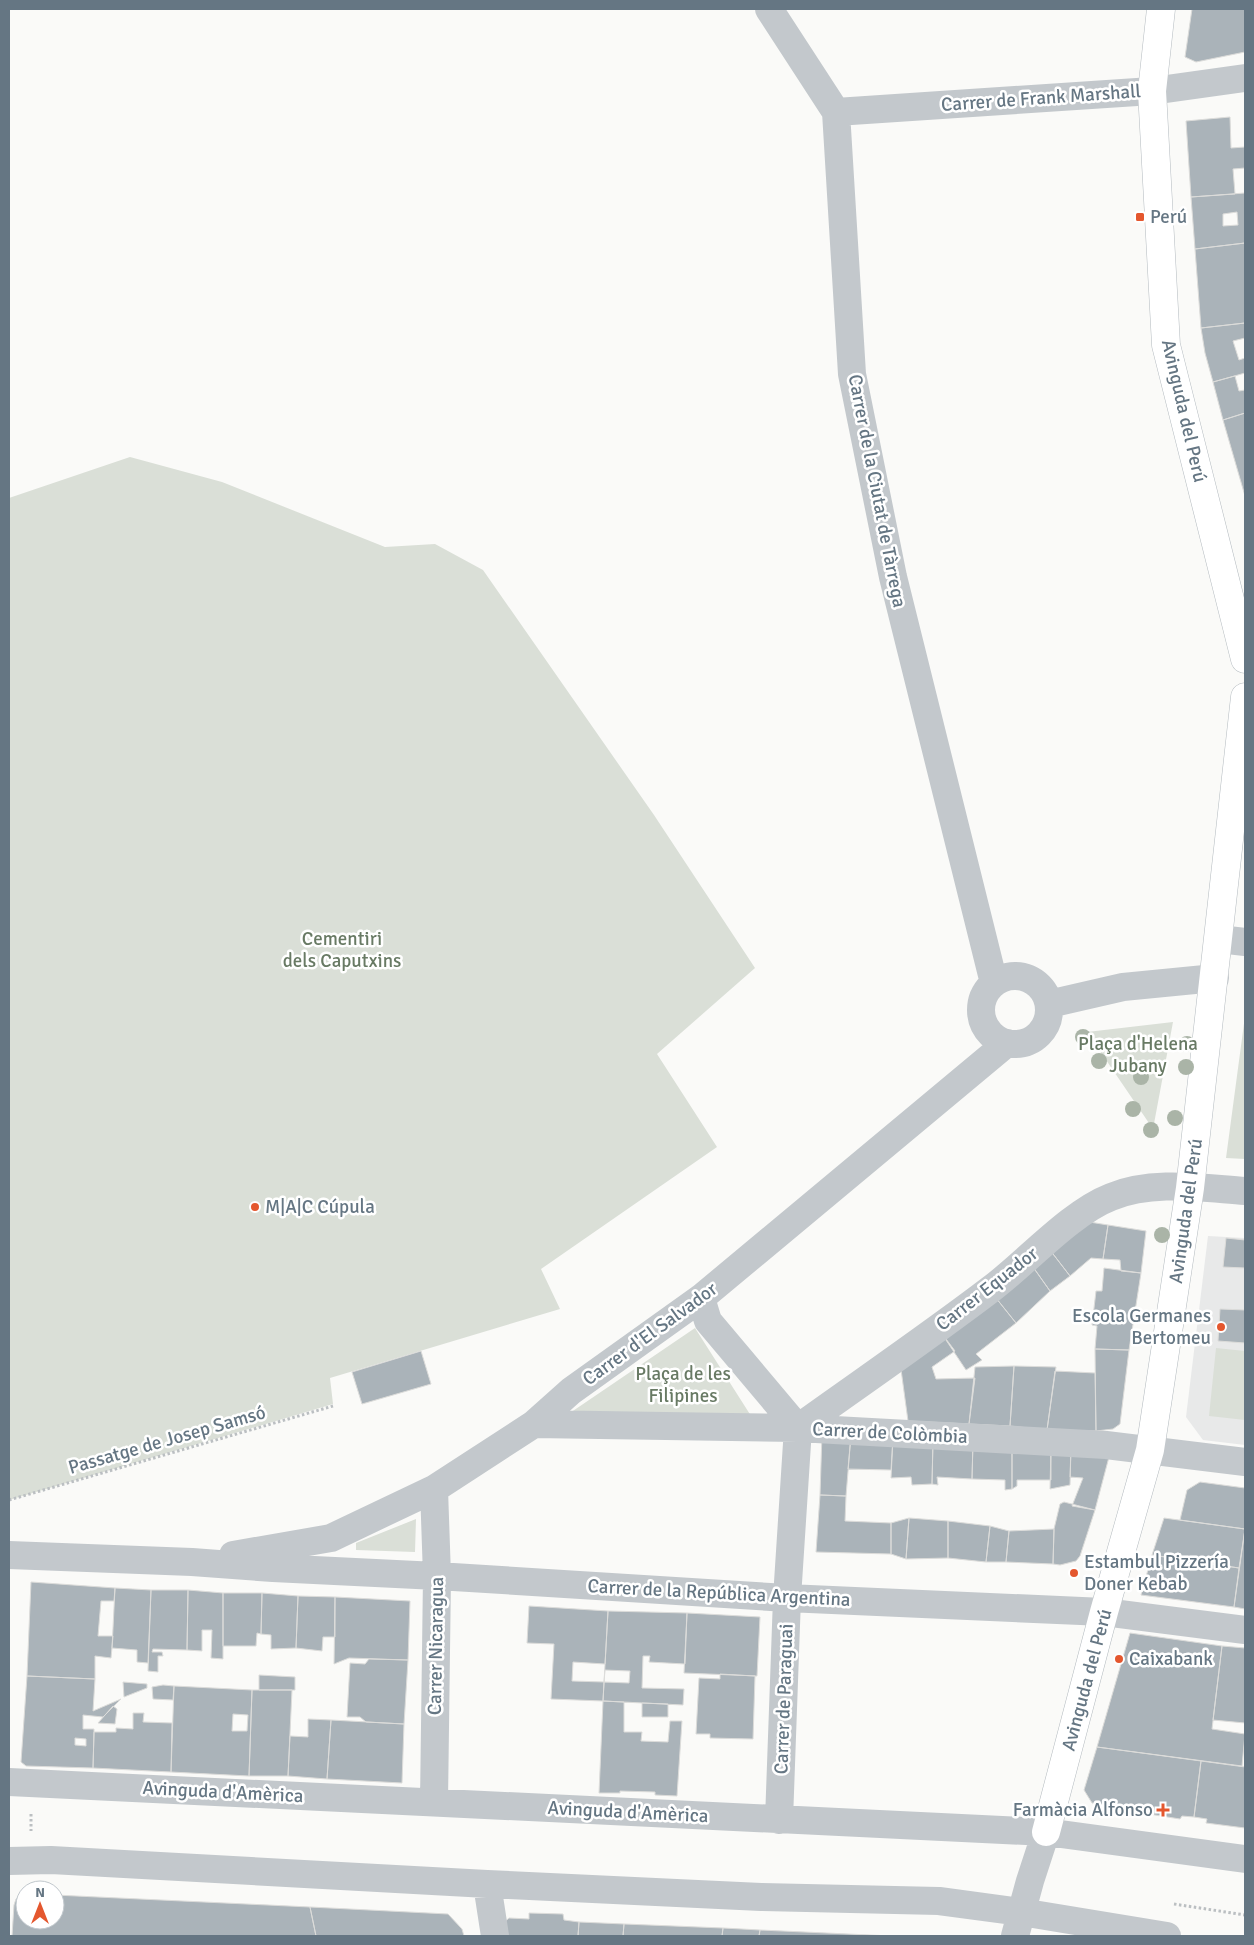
<svg xmlns="http://www.w3.org/2000/svg" width="1254" height="1945" viewBox="0 0 1254 1945" font-family="Signika,sans-serif">
<rect width="100%" height="100%" fill="#fafaf8"/>
<path fill="#e8e9e9" d="M1208,1236L1245,1238V1445L1203,1440L1186,1417Z"/>
<path fill="#dadfd7" d="M130,457L222,482L385,547L435,544L483,570L654,815L755,968L657,1054L717,1147L541,1269L560,1309L330,1378L333,1404L9,1500V498Z
M1245,1016V1159L1226,1158Z
M1173,1022L1153,1129L1087,1032Z
M695,1328L760,1430L564,1417Z
M1216,1348L1245,1351V1420L1209,1416Z
M416,1519L415,1552L356,1550V1543Z"/>
<path fill="#aab3b9" stroke="#dcdcda" fill-rule="evenodd" d="M1192,9H1245V52L1196,62L1185,57Z
M1230,117L1231,148L1245,147V168L1233,169L1235,194L1191,197L1186,121Z
M1245,193V243L1195,249L1191,197ZM1237,212L1238,225L1223,226V214Z
M1245,243V323L1201,328L1195,249Z
M1245,323V338L1233,341L1239,360L1245,358V373L1213,382L1205,353L1201,328Z
M1235,376L1239,391L1245,390V413L1223,420L1213,382Z
M1245,413V496L1223,420Z
M1083,1221L1108,1225L1103,1259L1091,1258L1070,1276L1050,1250Z
M1108,1225L1146,1231L1141,1273L1121,1271L1120,1260L1103,1259Z
M1226,1238L1245,1240V1268L1223,1267Z
M1050,1250L1070,1276L1050,1291L1031,1264Z
M1028,1260L1050,1291L1016,1323L992,1293Z
M1104,1268L1141,1273L1129,1350L1095,1349L1097,1326L1092,1325L1096,1291H1102Z
M992,1293L1016,1323L976,1354L982,1360L966,1370L940,1331Z
M1220,1309L1245,1310V1343L1218,1341Z
M940,1331L955,1351L932,1367L936,1379L975,1378L969,1424L908,1421L900,1362Z
M1095,1349L1129,1350L1120,1424L1113,1429L1096,1431Z
M421,1351L431,1384L362,1404L352,1372Z
M1014,1366L1056,1367L1047,1430L1010,1426Z
M1014,1366L1010,1426L969,1424L975,1367Z
M1055,1371L1095,1373L1096,1431L1047,1430Z
M822,1433L851,1435L846,1496L820,1495Z
M851,1435L893,1437L891,1470L848,1469Z
M893,1437L933,1440L932,1484L912,1485L911,1477L891,1478Z
M933,1440L973,1441L972,1479L937,1477L938,1485L932,1484Z
M973,1441L1012,1443V1489L1005,1490V1480L972,1479Z
M1012,1443L1051,1445V1480H1017V1486L1012,1489Z
M1051,1445L1071,1447L1070,1485L1050,1489Z
M1071,1447L1109,1457L1095,1510L1072,1506L1083,1478L1070,1477Z
M1200,1482L1245,1488V1529L1180,1520L1187,1490Z
M820,1495L846,1496L845,1521L891,1523V1554L816,1552Z
M1064,1502L1095,1510L1080,1556L1076,1561L1060,1565L1053,1564L1054,1529L1060,1504Z
M909,1518L948,1521V1558L906,1559Z
M909,1518L906,1559L891,1554V1523Z
M1164,1518L1245,1529L1239,1568L1152,1555Z
M948,1521L990,1526L986,1562L948,1558Z
M990,1526L1009,1531L1006,1562H986Z
M1054,1529L1053,1564L1006,1562L1009,1531Z
M1245,1529V1609L1234,1607Z
M1152,1555L1239,1568L1234,1607L1141,1595Z
M31,1582L115,1588L114,1601H101L98,1636H113L111,1658L95,1656V1679L27,1676Z
M115,1588L151,1590L148,1663L137,1662V1650L112,1648Z
M151,1590H188L187,1650L153,1649L152,1652H162L163,1656H158V1672L148,1671Z
M188,1590L223,1593V1659L211,1658L212,1630H202V1651L187,1650Z
M223,1593H262L261,1634L257,1633L256,1646H223Z
M262,1593L298,1596L296,1648L271,1649V1635L261,1634Z
M298,1596L335,1597V1637H323L322,1651L296,1648Z
M335,1597L410,1601L408,1660L349,1658L334,1664Z
M529,1606L608,1611L605,1664L573,1662L572,1681L604,1682L603,1701L551,1699L554,1644L527,1643Z
M608,1611L687,1613L685,1664L649,1662L650,1656H643L642,1688L684,1689L683,1705L603,1701ZM605,1670L630,1671L629,1683L604,1682Z
M687,1613L760,1617L757,1676L684,1673Z
M1130,1633L1222,1646L1212,1729L1245,1734L1242,1766L1097,1747Z
M1222,1646L1245,1648V1723L1213,1720Z
M369,1659L408,1660L404,1724L366,1722L360,1717H347L350,1663L365,1664Z
M720,1674L755,1676L753,1739L710,1738V1734H696L699,1678L720,1679Z
M259,1675L295,1677V1690H259Z
M27,1676L95,1679L93,1711L121,1699L103,1717L83,1715V1729H94V1732L93,1768L26,1766L21,1762ZM75,1738L86,1739V1746L75,1745Z
M123,1682L147,1684V1688L124,1697Z
M163,1685L174,1686L173,1700L153,1699L152,1687Z
M174,1686L252,1690L249,1776L171,1772ZM233,1714L248,1715L247,1731H232Z
M252,1690H292L288,1776H249Z
M603,1701L624,1702V1732H642L641,1741L668,1742L670,1721H682L677,1796L655,1795V1792L620,1791V1793H599Z
M642,1703L668,1704V1717H642Z
M113,1706L117,1709L115,1724L98,1723Z
M133,1713H144L143,1722L172,1723L171,1772L93,1768L94,1732H116V1728L133,1729Z
M308,1719L331,1720L327,1779L288,1776L290,1736L308,1737Z
M331,1720L404,1724L402,1783L327,1779Z
M1097,1747L1201,1761L1194,1817L1182,1816L1180,1819L1111,1808V1806L1092,1803L1084,1790Z
M1201,1761L1245,1767V1828L1206,1823L1207,1819L1194,1817Z
M25,1893V1920H55V1895L310,1907L316,1936H12L14,1905L16,1899Z
M310,1907L448,1914L462,1929L464,1936H316Z
M529,1913L563,1914L564,1920L579,1922L578,1936H503L501,1925L509,1918L529,1919Z
M579,1922L624,1924L623,1936H578Z
M624,1924L723,1928L722,1936H623Z
M723,1928L760,1930L759,1936H722Z
M760,1930L892,1936H759Z"/>
<g fill="none" stroke-linecap="round" stroke-linejoin="round">
<defs>
<path id="secondary" d="M1161,9L1152,91L1166,345L1245,659
M1046,1832L1104,1612L1150,1450L1190,1188L1245,697"/>
</defs>
<use href="#secondary" stroke="#b3babf" stroke-width="29"/>
<path stroke="#bbbfc2" stroke-width="3" stroke-dasharray="2.5 2.5" stroke-linecap="butt" d="M9,1500L333,1406
M31,1814V1831
M1174,1904L1245,1915"/>
<path stroke="#c3c8cc" stroke-width="28" d="M769,9L836,112L852,374L893,577L994,983
M836,112L1152,91L1245,78
M1219,939L1245,942
M981 1010a34 34 0 1 1 68 0a34 34 0 1 1-68 0Z
M1049,1004L1123,987L1215,978
M701,1298L708,1321L798,1428
M534,1424L798,1428L1106,1445L1245,1462
M798,1428C862,1382 928,1337 991,1289C1027,1262 1070,1213 1111,1197C1152,1180 1201,1188 1245,1191
M9,1555L192,1562L273,1568L437,1576L787,1598L1104,1612L1245,1630
M233,1555L331,1538L434,1489L534,1424L571,1391L701,1298L1007,1043
M9,1782L1046,1832L1245,1859
M434,1802L437,1576L434,1489
M779,1820L787,1598L798,1428
M9,1861L51,1860L487,1884L761,1897L939,1901L1021,1912L1167,1936
M487,1884L495,1936
M1015,1936L1030,1881L1046,1832"/>
<use href="#secondary" stroke="#fff" stroke-width="28"/>
</g>
<g fill="#aab4a7">
<circle cx="1083" cy="1037" r="8"/>
<circle cx="1187" cy="1044" r="8"/>
<circle cx="1099" cy="1061" r="8"/>
<circle cx="1186" cy="1067" r="8"/>
<circle cx="1141" cy="1077" r="8"/>
<circle cx="1133" cy="1109" r="8"/>
<circle cx="1175" cy="1118" r="8"/>
<circle cx="1151" cy="1130" r="8"/>
<circle cx="1162" cy="1235" r="8"/>
</g>
<g fill="#e4572e" stroke="#fff" stroke-width="2">
<rect x="1135" y="212" width="10" height="10" rx="2.5"/>
<circle cx="255" cy="1207" r="5"/>
<circle cx="1221" cy="1327" r="5"/>
<circle cx="1074" cy="1573" r="5"/>
<circle cx="1119" cy="1659" r="5"/>
<path d="M1160.5 1802.5h5v5h5v5h-5v5h-5v-5h-5v-5h5z"/>
</g>
<g text-anchor="middle" dominant-baseline="central" stroke-width="5" stroke-linejoin="round" paint-order="stroke">
<g font-size="19" fill="#657683" stroke="#fff">
<text transform="translate(1041 98) rotate(-4)">Carrer de Frank Marshall</text>
<text transform="translate(1184 411) rotate(77)">Avinguda del Perú</text>
<text transform="translate(877 491) rotate(79)">Carrer de la Ciutat de Tàrrega</text>
<text transform="translate(1186 1211) rotate(-82)">Avinguda del Perú</text>
<text transform="translate(987 1289) rotate(-38)">Carrer Equador</text>
<text transform="translate(650 1334) rotate(-36)">Carrer d'El Salvador</text>
<text transform="translate(890 1433) rotate(3)">Carrer de Colòmbia</text>
<text transform="translate(167 1440) rotate(-16)">Passatge de Josep Samsó</text>
<text transform="translate(719 1593) rotate(3)">Carrer de la República Argentina</text>
<text transform="translate(436 1646) rotate(-89)">Carrer Nicaragua</text>
<text transform="translate(1087 1680) rotate(-75)">Avinguda del Perú</text>
<text transform="translate(784 1699) rotate(-88)">Carrer de Paraguai</text>
<text transform="translate(223 1792) rotate(3)">Avinguda d'Amèrica</text>
<text transform="translate(628 1812) rotate(3)">Avinguda d'Amèrica</text>
</g>
<g font-size="19" fill="#657683" stroke="#fff" text-anchor="start">
<text x="1150" y="217">Perú</text>
<text x="265" y="1207">M|A|C Cúpula</text>
<text x="1211" y="1316" text-anchor="end">Escola Germanes<tspan x="1211" dy="22">Bertomeu</tspan></text>
<text x="1084" y="1562">Estambul Pizzería<tspan x="1084" dy="22">Doner Kebab</tspan></text>
<text x="1129" y="1659">Caixabank</text>
<text x="1153" y="1810" text-anchor="end">Farmàcia Alfonso</text>
</g>
<g font-size="19" fill="#687a64" stroke="#fff">
<text x="342" y="939">Cementiri<tspan x="342" dy="22">dels Caputxins</tspan></text>
<text x="1138" y="1044">Plaça d'Helena<tspan x="1138" dy="22">Jubany</tspan></text>
<text x="683" y="1374">Plaça de les<tspan x="683" dy="22">Filipines</tspan></text>
</g>
</g>
<rect width="1254" height="1945" fill="none" stroke="#657683" stroke-width="20"/>
<g transform="translate(40 1905)"><circle r="24" fill="#ffffff" stroke="#c1c8cd"/>
<path d="M0-4L9 19L0 12L-9 19Z" fill="#e4572e"/>
<text y="-8" font-size="14" font-weight="bold" text-anchor="middle" fill="#657683">N</text>
</g>
</svg>
